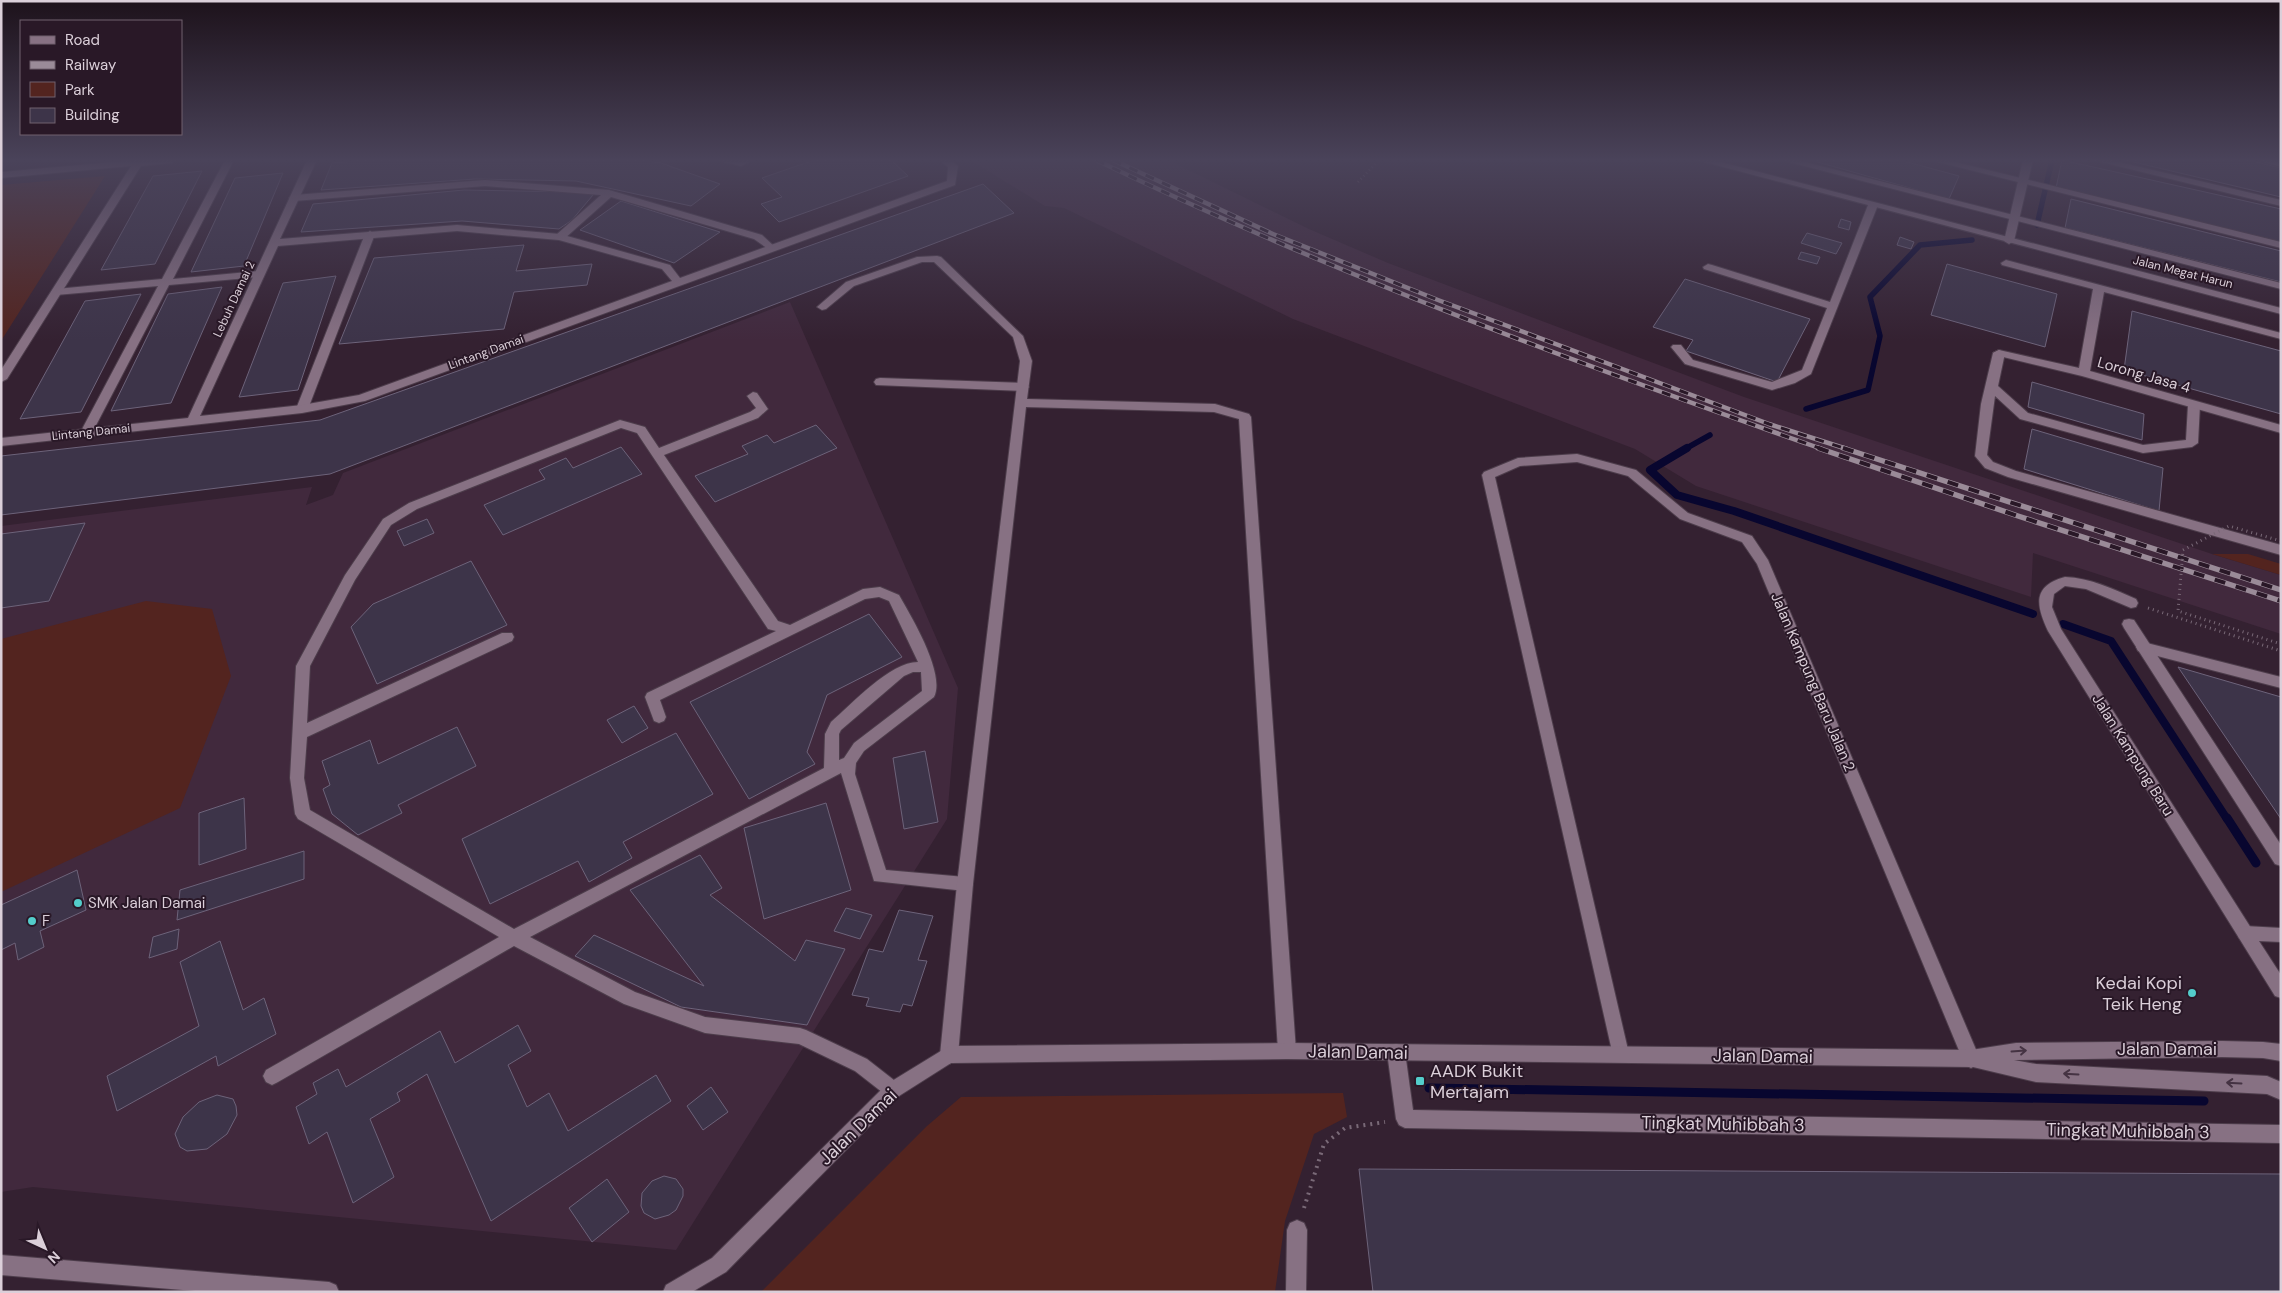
<svg xmlns="http://www.w3.org/2000/svg" width="2282" height="1293" viewBox="0 0 2282 1293" font-family="'DM Sans',sans-serif">
<rect width="100%" height="100%" fill="#342131"/>
<path fill="#41293d" d="M970,160H1168L1309,229L1388,263L1744,397L2212,554L2281,575V634L2033,553L2031,597L1696,486L1635,449L1293,319L1064,208L1045,206Z
M790,302L958,688L947,819L676,1250L33,1187L1,1192V526L312,487L306,505L333,495L343,473Z"/>
<path fill="#53241f" d="M105,176L1,341V185Z
M2212,554H2248L2281,564V575Z
M146,601L212,609L231,676L180,808L1,892V639Z
M1343,1093L1347,1117L1314,1134L1285,1221L1275,1292H761L927,1126L961,1097Z"/>
<g fill="none" stroke-linecap="round" stroke-linejoin="round">
<path stroke="#08062f" stroke-width="5.5" d="M2037,225L2052,160
M1806,409L1868,390L1880,336L1870,297L1920,245L1972,240
M1685,449L1710,435"/>
<path stroke="#08062f" stroke-width="8" d="M1687,448L1650,470L1677,495L1734,511L2033,614
M2063,624L2111,641L2227,819"/>
<path stroke="#08062f" stroke-width="9" d="M2227,818L2256,863
M1429,1088L2204,1101"/>
</g>
<path fill="#3d3449" stroke="#6d637a" d="M367,160H640L661,163L720,184L691,206L576,181L475,179L321,190L332,163Z
M814,160H891L908,176L779,222L761,204L782,197L762,178Z
M1810,160H1900L1959,176L1949,199Z
M2062,160L2281,209V242L2056,188Z
M2125,160H2249L2281,168V197Z
M202,171L155,264L101,270L153,176Z
M283,173L244,266L191,272L235,178Z
M983,184L1014,213L330,474L1,515V456L320,420Z
M464,190L577,192L593,195L572,220L559,229L462,221L301,232L313,204Z
M2071,199L2281,251V282L2065,228Z
M621,201L720,232L674,263L580,230Z
M1841,219L1851,222L1849,230L1838,227Z
M1807,233L1842,243L1836,254L1801,243Z
M1900,237L1914,242L1911,249L1897,245Z
M524,245L516,271L592,264L587,285L514,292L504,329L339,344L374,258Z
M1801,252L1820,257L1817,264L1798,259Z
M1947,264L2057,294L2045,347L1931,315Z
M336,276L298,390L239,397L283,283Z
M1685,279L1810,319L1777,382L1686,351L1693,340L1653,327Z
M222,287L171,403L111,411L168,294Z
M141,294L81,412L20,419L85,301Z
M2132,311L2281,351V414L2124,370Z
M2032,382L2144,414L2142,440L2028,407Z
M816,425L837,448L715,502L695,476L748,454L742,446L767,435L774,443Z
M2032,429L2163,468L2159,511L2024,469Z
M621,447L642,474L503,535L484,505L545,479L539,470L566,458L573,468Z
M427,519L434,533L404,546L397,531Z
M85,523L49,601L1,608V534Z
M471,561L507,625L377,684L351,627L373,604Z
M869,614L902,657L827,695L807,752L815,764L749,799L690,702Z
M2178,667L2281,697V819Z
M634,706L648,728L622,743L607,720Z
M457,727L476,766L398,805L402,813L358,835L332,814L323,789L330,785L322,761L370,740L378,764Z
M676,733L713,794L623,842L632,858L589,882L578,861L490,904L462,839Z
M925,751L938,822L904,829L893,758Z
M244,798L246,849L199,865V813Z
M826,803L851,890L764,919L744,828Z
M304,851V879L177,920L180,890Z
M700,855L722,888L710,895L795,961L806,940L845,949L807,1025L681,1007L575,956L594,935L704,986L630,890Z
M77,870L86,910L40,931L44,947L18,960L15,943L1,950V905Z
M846,908L872,915L860,939L834,931Z
M899,910L933,916L918,960L927,961L912,1006L903,1004L900,1012L866,1006L869,998L852,995L869,949L883,952Z
M179,929L177,949L149,958L153,937Z
M220,941L243,1010L264,998L276,1034L218,1066L216,1056L117,1111L107,1076L199,1026L180,962Z
M518,1025L531,1051L508,1065L527,1107L549,1093L568,1131L656,1075L671,1101L491,1221L427,1074L397,1093L400,1101L370,1119L394,1177L353,1203L327,1132L309,1144L296,1107L317,1094L313,1083L338,1069L346,1087L440,1031L455,1063Z
M711,1087L728,1112L703,1130L687,1106Z
M217,1095L233,1099L236,1106L237,1115L227,1134L207,1149L187,1151L180,1147L175,1134L183,1117L199,1102Z
M1359,1169L2281,1174V1292H1373Z
M664,1176L676,1179L683,1189V1196L676,1210L669,1215L655,1219L644,1213L641,1206L642,1193L652,1181Z
M607,1179L629,1212L592,1242L569,1208Z"/>
<g fill="none" stroke-linecap="round" stroke-linejoin="round">
<defs>
<path id="service" d="M225,160H234L173,279L259,271L264,274L259,277L169,285L92,433L90,436H82L80,433L158,286L56,295L51,292L56,289L162,279Z
M1781,160H1797L2281,283V289Z
M1930,160H1947L2281,242V248Z
M2262,160L2281,161V167L2263,162Z
M485,180L609,190L762,235L776,248L771,251L754,239L611,197L564,239H556V235L601,195L485,186L294,201L289,198L294,195Z
M1873,202L1878,205L1811,374L1795,383L1772,390L1685,364L1671,347L1673,345H1681L1693,360L1772,382L1802,370L1827,308L1704,269L1703,267L1708,264L1712,265L1830,302L1868,205Z
M370,231L375,234L308,409L306,412H298L296,409L365,234Z
M1999,350L2005,353L1998,386L2028,413L2143,445L2186,440L2188,405L2194,401L2200,405L2198,443L2192,447L2143,453L2020,419L1995,396L1987,455L1993,462L2016,471L2281,545V555L2008,477L1985,468L1975,456L1981,404L1993,353Z
M880,378L1023,383L1029,387L1023,391L876,385L874,382L876,379Z
M753,392L757,393L768,409L758,418L664,455L778,621L790,625L863,589L880,587L899,595C911,616 946,674 934,697L864,751L856,763L855,774L886,870L965,877L971,879L973,884L971,889L965,891L874,881L841,773L530,937L635,992L705,1017L800,1028L806,1030L867,1059L899,1084L902,1090L899,1096L893,1099L887,1096L855,1071L799,1044L705,1033L624,1004L514,946L278,1082L272,1085L266,1082L263,1076L266,1070L499,937L298,819L295,814L290,778L296,666L345,575L383,519L409,503L620,420L645,427L659,448L750,412L756,408L747,396ZM621,428L637,433L768,629L776,631L647,693L645,697L654,721L659,723L664,721L666,717L660,700L865,599L879,597L889,601L918,662C890,662 852,704 831,722L825,734L824,768L514,929L310,810L304,778L307,737L512,641L514,637L512,633H502L307,723L310,666L355,580L391,525L417,509ZM913,672H921L922,691L854,743L844,758L839,760V734L841,730L904,676Z
M2143,642L2281,677V688L2138,651L2136,647L2138,643Z"/>
<path id="minor" d="M136,160H176L172,163L141,166L7,379L1,382V370L131,166L1,178V172Z
M307,160H317L280,239L457,225L560,234L670,265L680,278L947,181L948,167L939,160H950L958,166L955,185L365,401L302,413L1,446V438L188,418ZM457,231L559,240L662,269L672,281L359,395L302,405L200,416L278,246Z
M715,160H753L741,166Z
M2023,160H2033L2014,241L2009,244L2004,241Z
M2093,160H2110L2281,200V206Z
M937,256L941,257L1023,336L1032,361L1027,399L1215,404L1249,414L1251,417L1296,1051L1293,1057L1287,1059L1281,1057L1278,1051L1239,419L1214,412L1026,407L973,884L958,1055L955,1061L949,1064L943,1061L940,1055L957,884L1020,361L1013,337L934,262H922L854,286L826,309L822,310L817,307L846,282L917,257Z
M2006,260L2281,333V339L2104,292L2090,371L2281,425V433L2082,376L1995,355L1993,353L1999,350L2079,368L2093,289L2002,265L2001,263Z
M1577,454L1636,470L1688,513L1752,536L1768,560L1980,1059L1977,1065L1971,1068L1965,1065L1757,564L1742,542L1680,519L1628,476L1577,462L1520,466L1495,477L1629,1054L1626,1060L1620,1062L1614,1060L1482,475L1484,472L1518,458Z
M2065,577C2091,578 2113,589 2136,599L2138,603L2136,607L2131,608L2086,589L2065,586L2054,594L2052,607L2061,629L2251,928L2253,933L2251,938L2245,940L2239,938L2048,631C2036,605 2032,586 2065,577Z
M2129,619L2134,620L2281,845V866L2275,864L2124,628L2122,624L2124,620Z
M1396,1044L1402,1046L1405,1052L1413,1110L2281,1125V1143L1405,1128L1399,1125L1396,1119L1387,1052L1390,1046Z
M1297,1220L1304,1223L1307,1230L1306,1292H1286L1287,1230L1290,1223Z"/>
<path id="tertiary" d="M1697,160H1713L2281,308V314Z
M2245,926L2281,928V942L2259,941L2281,975V998L2275,996L2239,938L2237,933L2239,928Z"/>
<path id="secondary" d="M2222,1041L2263,1042L2281,1044V1061L2263,1058L2222,1057L2014,1060L2036,1064L2267,1076L2281,1082V1100L2267,1094L2036,1082L1973,1067L1287,1059L951,1063L899,1096L726,1272L692,1292H663L666,1285L712,1258L887,1084L949,1046L1287,1043L1971,1050L2016,1043Z
M1,1255L329,1282L336,1285L339,1292H207L1,1275Z"/>
</defs>
<use href="#service" stroke="#4d3d4b" stroke-width="2"/>
<use href="#minor" stroke="#4d3d4b" stroke-width="2"/>
<use href="#tertiary" stroke="#4d3d4b" stroke-width="2"/>
<use href="#secondary" stroke="#4d3d4b" stroke-width="2"/>
<path stroke="#796977" stroke-width="2.5" stroke-dasharray="1 3" stroke-linecap="butt" d="M1358,182L1379,160"/>
<path stroke="#796977" stroke-width="3" stroke-dasharray="1 4" stroke-linecap="butt" d="M2148,608L2281,651"/>
<path stroke="#796977" stroke-width="4" stroke-dasharray="2 5" stroke-linecap="butt" d="M1304,1208L1324,1144L1345,1128L1385,1122"/>
<use href="#service" fill="#877183" fill-rule="evenodd"/>
<use href="#minor" fill="#877183" fill-rule="evenodd"/>
<use href="#tertiary" fill="#877183" fill-rule="evenodd"/>
<use href="#secondary" fill="#877183" fill-rule="evenodd"/>
<defs>
<path id="rail-far1" d="M1096,160C1331,273 1576,363 1822,449
M1113,160L1273,234L1438,300L1769,424L1847,449"/>
<path id="rail" d="M1818,448L2018,516L2281,601
M1843,448L2281,590"/>
</defs>
<use href="#rail-far1" stroke="#9a8b98" stroke-width="4.5"/>
<use href="#rail" stroke="#9a8b98" stroke-width="5.5"/>
<use href="#rail-far1" stroke="#291827" stroke-width="3" stroke-dasharray="9" stroke-linecap="butt"/>
<use href="#rail" stroke="#291827" stroke-width="4" stroke-dasharray="11" stroke-linecap="butt"/>
<path stroke="#796977" stroke-width="3" stroke-dasharray="1 4" stroke-linecap="butt" d="M2281,541L2229,526L2183,550L2178,611L2281,644"/>
</g>
<defs><path id="oneway-shaft" d="M-6 0H5M1.5-3L5.5 0L1.5 3" fill="none" stroke-width="1.6" stroke-linecap="round" stroke-linejoin="round" transform="scale(1.25)"/></defs>
<g stroke="#453343">
<use href="#oneway-shaft" transform="translate(2019 1051) rotate(-4)"/>
<use href="#oneway-shaft" transform="translate(2071 1074) rotate(-177)"/>
<use href="#oneway-shaft" transform="translate(2234 1083) rotate(-177)"/>
</g>
<linearGradient id="sky" x2="0" y2="1"><stop stop-color="#1d121b"/><stop offset="0.47" stop-color="#4a435a"/><stop offset="1" stop-color="#4a435a" stop-opacity="0"/></linearGradient>
<rect width="2282" height="341" fill="url(#sky)"/>
<g fill="#53cdcb" stroke="#291827" stroke-width="2">
<circle cx="78" cy="903" r="5"/>
<circle cx="32" cy="921" r="5"/>
<circle cx="2192" cy="993" r="5"/>
<rect x="1415" y="1076" width="10" height="10" rx="2.5"/>
</g>
<g text-anchor="middle" dominant-baseline="central" stroke-width="4" stroke-linejoin="round" paint-order="stroke">
<g font-size="12" fill="#dbcfd9" stroke="#291827">
<text transform="translate(2183 272) rotate(14)">Jalan Megat Harun</text>
<text transform="translate(234 299) rotate(-65)">Lebuh Damai 2</text>
<text transform="translate(486 352) rotate(-20)">Lintang Damai</text>
<text transform="translate(91 432) rotate(-6)">Lintang Damai</text>
</g>
<g font-size="15" fill="#dbcfd9" stroke="#291827">
<text transform="translate(2144 375) rotate(16)">Lorong Jasa 4</text>
<text transform="translate(1813 682) rotate(67)">Jalan Kampung Baru Jalan 2</text>
<text transform="translate(2133 755) rotate(58)">Jalan Kampung Baru</text>
</g>
<g font-size="15" fill="#dbcfd9" stroke="#291827" text-anchor="start">
<text x="88" y="903">SMK Jalan Damai</text>
<text x="42" y="921">F</text>
</g>
<g font-size="18" fill="#dbcfd9" stroke="#291827" text-anchor="end">
<text x="2182" y="983">Kedai Kopi<tspan x="2182" dy="21">Teik Heng</tspan></text>
<text x="1430" y="1071" text-anchor="start">AADK Bukit<tspan x="1430" dy="21">Mertajam</tspan></text>
</g>
<g font-size="18" fill="#dbcfd9" stroke="#291827">
<text x="2167" y="1049">Jalan Damai</text>
<text transform="translate(1358 1052) rotate(1)">Jalan Damai</text>
<text transform="translate(1763 1056) rotate(1)">Jalan Damai</text>
<text transform="translate(1723 1124) rotate(1)">Tingkat Muhibbah 3</text>
<text transform="translate(858 1127) rotate(-44)">Jalan Damai</text>
<text transform="translate(2128 1131) rotate(1)">Tingkat Muhibbah 3</text>
</g>
</g>
<rect width="2282" height="1293" fill="none" stroke="#dbcfd9" stroke-width="5"/>
<rect x="20" y="20" width="162" height="115" fill="#291827" stroke="#70616e"/>
<rect x="30" y="36" width="25" height="8" fill="#877183" stroke="#70616e"/>
<text x="65" y="45" font-size="15" fill="#dbcfd9">Road</text>
<rect x="30" y="61" width="25" height="8" fill="#9a8b98" stroke="#70616e"/>
<text x="65" y="70" font-size="15" fill="#dbcfd9">Railway</text>
<rect x="30" y="82" width="25" height="15" fill="#53241f" stroke="#70616e"/>
<text x="65" y="95" font-size="15" fill="#dbcfd9">Park</text>
<rect x="30" y="108" width="25" height="15" fill="#3d3449" stroke="#70616e"/>
<text x="65" y="120" font-size="15" fill="#dbcfd9">Building</text>
<g transform="translate(45 1248) rotate(136)" stroke="#291827" stroke-width="4" paint-order="stroke">
<path d="M0-4L9 19L0 12L-9 19Z" fill="#dbcfd9"/>
<text y="-8" font-size="14" font-weight="bold" text-anchor="middle" fill="#dbcfd9">N</text>
</g>
</svg>
